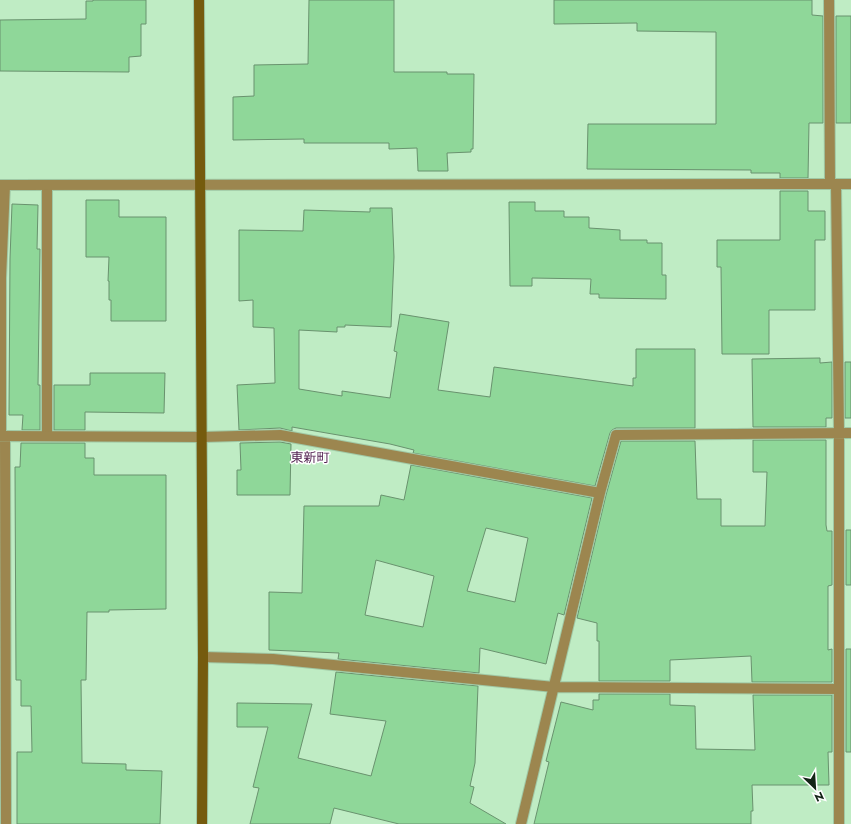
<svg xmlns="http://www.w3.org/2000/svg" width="851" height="824" viewBox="0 0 851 824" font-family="Jost,'Noto Sans JP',sans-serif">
<rect width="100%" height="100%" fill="#bfecc4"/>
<path fill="#8fd799" stroke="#69926e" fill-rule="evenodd" d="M93,0H146V24H141V56L129,57V72L0,71V20L86,19V1H93Z
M309,0H394V72H447V74H474L473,149H471V152L447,153L448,171H418L417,148L389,149V143H304V139L233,140V97L254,96V65L308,64Z
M554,0H812V15L823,16V123H809L808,178H780V173H751V170L587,169L588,124H716V32L637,31V23L554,24Z
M836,16H851V123H836Z
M780,191H808V211H825V240H815V310H769V354H722L721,267H717V240H780Z
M86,200H119V217H166V321H111V300H109V281H108L109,257H86Z
M509,202H535V211H564V217H589V228L620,230V240H647V243H662V275H666V299L599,298V294H590L591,279L532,278V286H510Z
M12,204L38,205L37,249H40L38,385H40V430H22L23,415H9L10,259Z
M370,208H392L394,257L391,327L345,325V327H337V332L299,330V389L342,396V391L390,398L397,352L394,351L400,314L449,322L438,390L490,397L494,367L633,386V378H636V349H695V428H616L612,430L610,433L595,486L413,453L414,450L390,444L292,427V431L280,428L239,430L237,385L275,383L274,328L253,327V300L239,301V230L303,231L304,210L370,212Z
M820,358V363L832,362V418H826V427H753L752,359Z
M845,362H851V418H845Z
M90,373H165L164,413L85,412V430H54V385H90Z
M753,440H826V525L827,531H832V585L828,586V650L832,649V682H752L751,656L670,660V681H599V641H597V623L577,618L606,495L621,441H695L697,499H721V526H765L767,472H753Z
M280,442L291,444L290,495H237V470H241L240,443Z
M21,443H85V458H94V475H166V609L109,610V612H87L86,680H81L82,763L126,764V770L162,771L160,824H17V752H32L31,706H21V680H16L15,467H20Z
M411,465L592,498L564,615L558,613L546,664L480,648L479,673L338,659L339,653L269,650V592L302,593L304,506H379L381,495L404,500ZM486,528L528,538L515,602L467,591ZM376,560L434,576L423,627L365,615Z
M846,530H851V585H846Z
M846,649H851V752H846Z
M336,672L478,686L475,763L470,786L474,787L470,803L506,824H399L334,808L330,824H250L259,788L253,787L268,727H237V703L312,704L298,758L371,776L386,721L330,714Z
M599,694H670V705L695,706L696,749L755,750L753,695H832V752H828L829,785H752L753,811H751V824H534L549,762L546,761L561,702L593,710V700H599Z"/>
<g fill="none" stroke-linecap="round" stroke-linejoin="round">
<defs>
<path id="lane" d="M1,436V278L5,185
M47,436V185"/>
<path id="street" d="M829,0L830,184
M836,184L839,433V824
M0,185L851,184
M0,436L202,437L280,435L600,493
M5,436L6,824
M203,657L273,659L554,687L839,689
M521,824L600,493L616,435L851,433"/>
<path id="secondary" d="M199,0L203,657L202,824"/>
</defs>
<use href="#lane" stroke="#a0c8a5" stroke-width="12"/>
<use href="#street" stroke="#a0c8a5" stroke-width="12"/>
<use href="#secondary" stroke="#a0c8a5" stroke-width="12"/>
<use href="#lane" stroke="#9c864f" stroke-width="10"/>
<use href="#street" stroke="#9c864f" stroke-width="10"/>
<use href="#secondary" stroke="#755b0e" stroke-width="10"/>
</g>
<g text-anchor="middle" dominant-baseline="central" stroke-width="3" stroke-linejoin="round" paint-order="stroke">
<g font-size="13" fill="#501f4f" stroke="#fff">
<text x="310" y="457">東新町</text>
</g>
</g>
<g transform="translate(815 788) rotate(155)" stroke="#ffffff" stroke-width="3" paint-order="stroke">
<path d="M0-3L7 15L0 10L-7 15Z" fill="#132416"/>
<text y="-6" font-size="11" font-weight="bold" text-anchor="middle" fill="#132416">N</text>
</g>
</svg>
